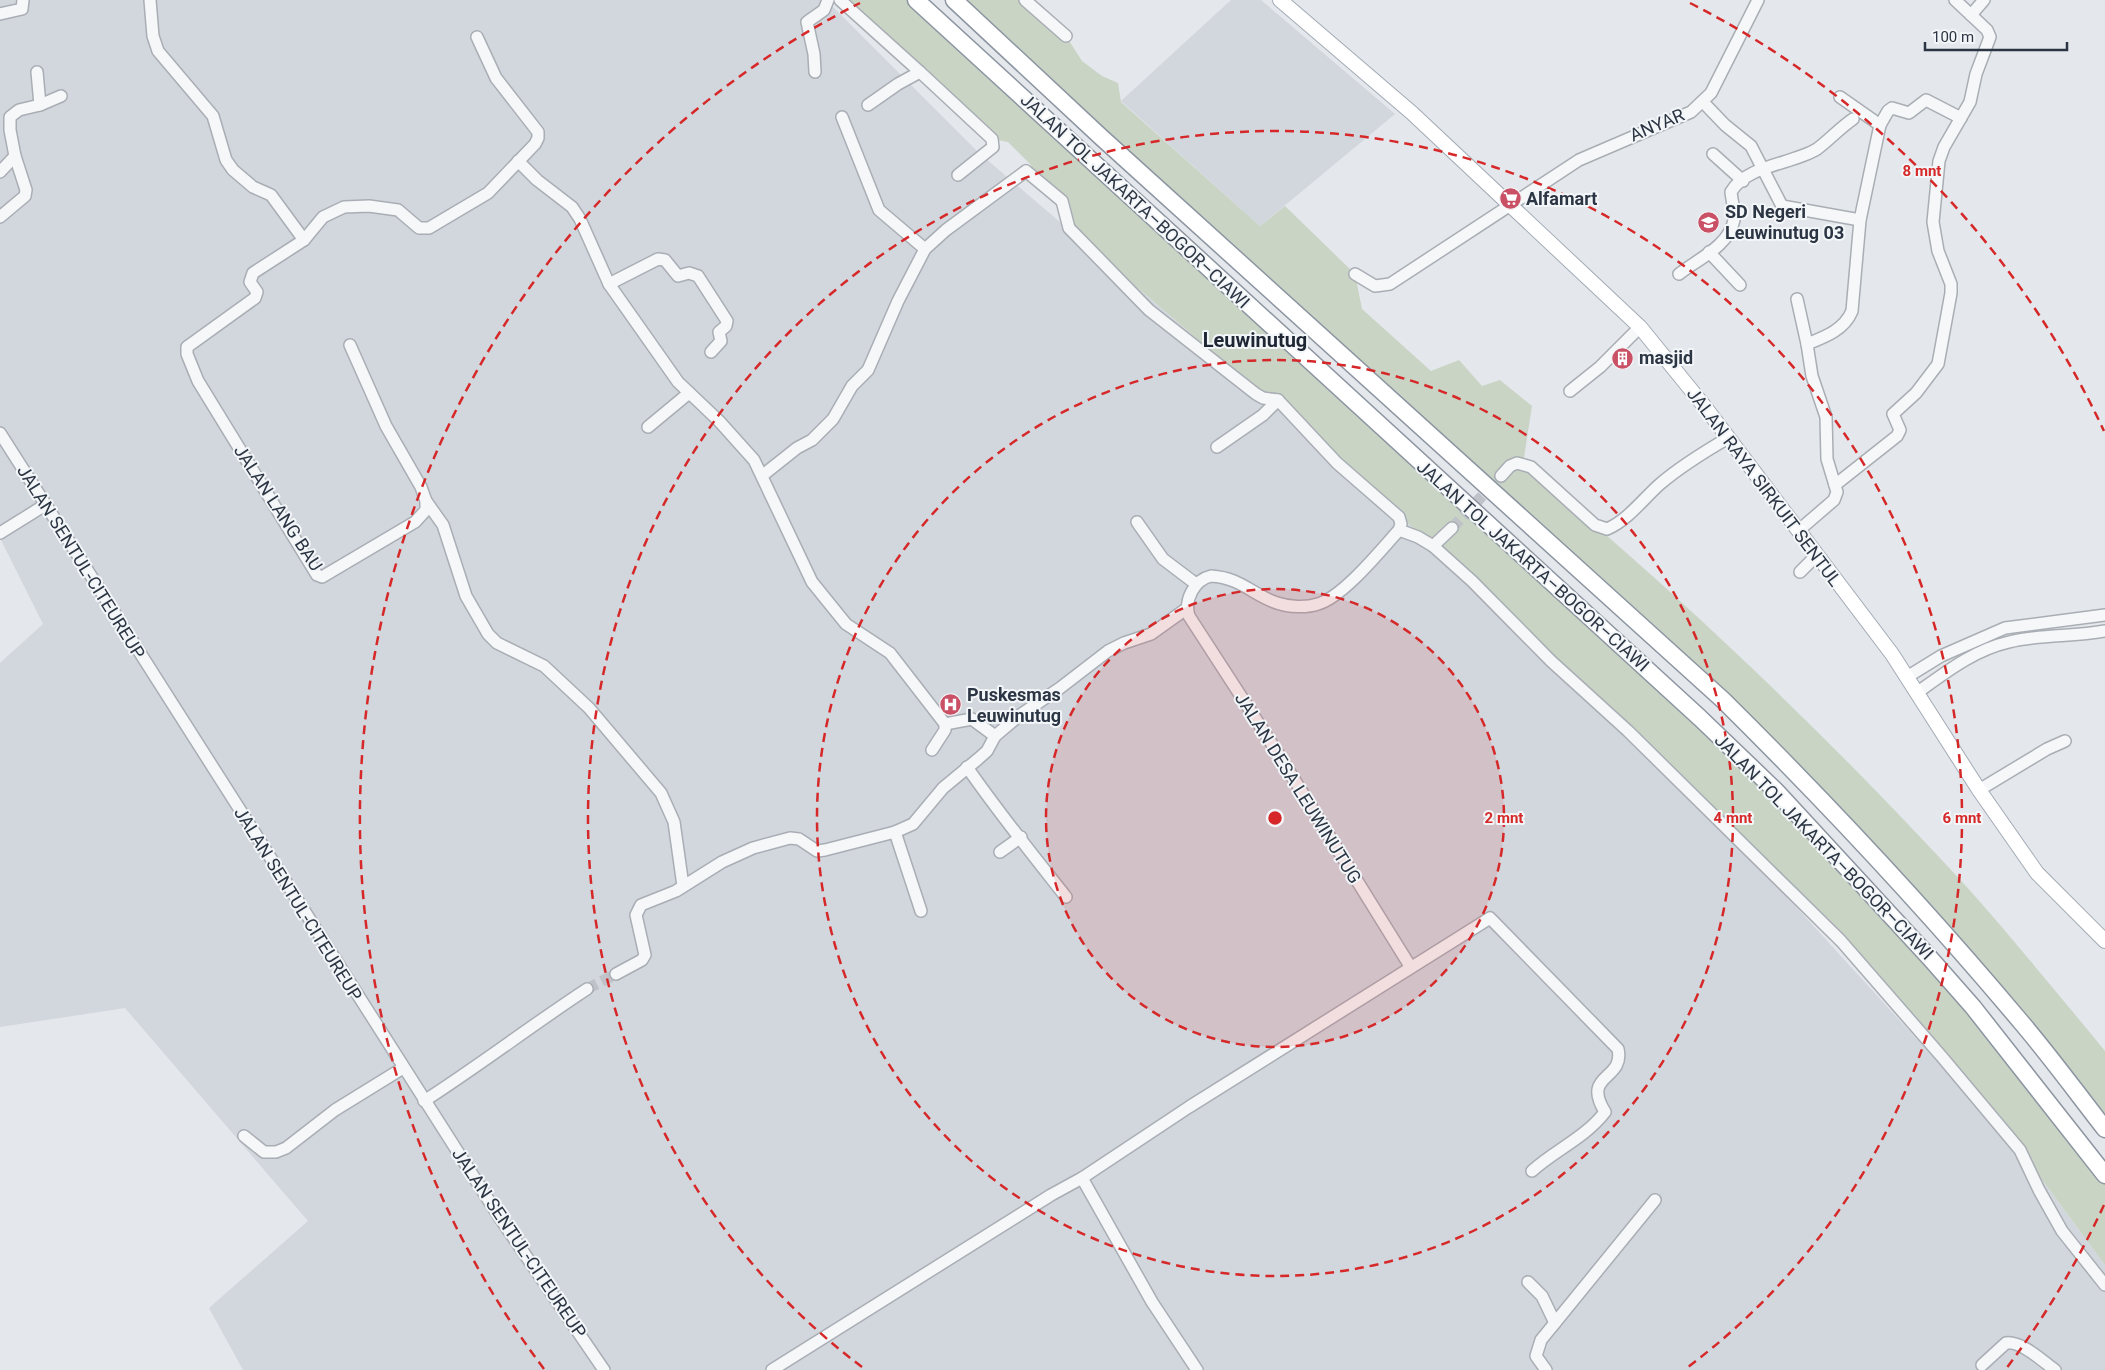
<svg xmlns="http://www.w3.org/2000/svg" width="2105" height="1370" font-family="Roboto,sans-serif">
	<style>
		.built { fill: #d2d6dd }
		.green { fill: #c9d4c5 }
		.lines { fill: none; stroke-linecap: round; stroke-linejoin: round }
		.minor-tunnel { stroke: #bfc3c9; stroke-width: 11; stroke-dasharray: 11 5.5; stroke-linecap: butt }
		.minor-casing { stroke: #a9aeb5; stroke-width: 14 }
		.major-casing { stroke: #a3abb6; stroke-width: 16 }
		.highway-casing { stroke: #8c95a1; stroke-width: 19 }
		.minor { stroke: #f6f7f9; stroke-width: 11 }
		.major { stroke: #fff; stroke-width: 14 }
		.highway { stroke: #fff; stroke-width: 16 }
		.ring { fill: none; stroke: #d62828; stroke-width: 2.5; stroke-dasharray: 9 6 }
		.labels { text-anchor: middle; stroke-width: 4; stroke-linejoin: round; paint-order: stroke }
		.street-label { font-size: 18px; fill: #2c3543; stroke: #f3f6f8 }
		.poi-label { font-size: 18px; font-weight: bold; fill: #2c3543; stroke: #f3f6f8; text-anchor: start }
		.quarter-label { font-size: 20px; font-weight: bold; fill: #1e2634; stroke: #f3f6f8 }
		.centre { fill: #d62828; stroke: #f3f6f8; stroke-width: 2.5 }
		.ring-label { font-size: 15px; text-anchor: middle; font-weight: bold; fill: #d62828; stroke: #f3f6f8; stroke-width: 4; stroke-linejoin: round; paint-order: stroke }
	</style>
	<rect width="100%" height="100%" fill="#e4e7eb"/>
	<g class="built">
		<polygon points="0,0 826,0 979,153 1409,520 1726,830 2027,1160 2105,1265 2105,1370 243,1370 209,1308 308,1221 125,1008 0,1027 0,663 43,624 0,538"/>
		<polygon points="1231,0 1261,0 1395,114 1260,226 1121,101"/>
	</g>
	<g class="green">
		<polygon points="842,0 916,0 1820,839 2105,1175 2105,1265 2020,1150 1834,934 1472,581 1327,450 1278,400 1267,399 1069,229 1065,208 1026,171 1032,166 1008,142 992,139"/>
		<path d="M954,0H1025L1066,36L1082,61L1102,76L1118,83L1121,102L1260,226L1285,206L1355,274L1362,309L1431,371L1459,360L1482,386L1500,380L1532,406L1523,464C1680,595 1827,735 1965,885C2007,932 2047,981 2087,1029L2105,1051V1129L1793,769Z"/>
	</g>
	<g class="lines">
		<g class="minor-tunnel">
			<polyline points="1452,528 1501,476"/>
			<polyline points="587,989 616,974"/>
		</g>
		<defs>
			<g id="minor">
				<polyline points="150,0 153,36 158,51 213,116 226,160 233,170 253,187 271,195 304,240"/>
				<polyline points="840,0 920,72"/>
				<polyline points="1025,0 1066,36"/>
				<polyline points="0,14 22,9 23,0"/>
				<polyline points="1971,15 1984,0"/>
				<polyline points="815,72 814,54 807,22 824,10 828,0"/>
				<polyline points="1703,102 1725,125 1751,146 1782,206 1860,220"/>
				<polyline points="40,105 61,96"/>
				<polyline points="868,105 898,84 920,72 992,139 993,147 958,175"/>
				<polyline points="842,117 879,210 925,249"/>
				<polyline points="1880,125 1888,111 1892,108 1909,113 1926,100 1961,118"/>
				<polyline points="1713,154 1743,181"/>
				<polyline points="518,161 537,180 572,207 580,219 609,284 678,382 719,421 754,460 812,582 846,624 890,653 945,724 945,730 932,750"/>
				<polyline points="0,172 15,156"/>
				<polyline points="0,217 25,196 26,190 15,156 10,130 10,117 19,110 40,105 37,72"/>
				<polyline points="1709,252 1740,285"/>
				<polyline points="1355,274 1375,286 1390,284 1579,160 1691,112 1711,93 1758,0"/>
				<path d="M1679,274C1698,259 1729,246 1734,220C1735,210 1732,202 1731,192C1746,165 1793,164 1817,149C1829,140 1840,128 1853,119"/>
				<polyline points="609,284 658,259 665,260 678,276 689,273 698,276 727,321 726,326 719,332 721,341 711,352"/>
				<polyline points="1797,299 1807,344"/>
				<polyline points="350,345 386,426 421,487 426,501 426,510 415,522 322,577 317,575 198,381 187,354 187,347 255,298 257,292 250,282 253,273 304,240 323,217 344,207 369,206 398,210 419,228 429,228 488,193 535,144 538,138 538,132 496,78 477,37"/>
				<polyline points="1570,391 1600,367 1640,327"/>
				<polyline points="648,427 689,393"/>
				<polyline points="0,433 498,1215 604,1370"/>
				<polyline points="1217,447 1263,415 1278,400"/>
				<path d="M763,475L797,448L812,440L833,419L852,386L868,370L898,301L925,249L946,230L1026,171L1062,201L1069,228L1149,310L1256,394L1263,398L1278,400L1337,463L1399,517L1401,524L1399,530C1381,550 1343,597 1318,604C1306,608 1289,607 1277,603C1252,595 1242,578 1211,576C1194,580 1184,600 1189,616L1279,755L1410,966"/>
				<path d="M1501,476L1510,466L1517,463L1531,467L1595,525L1607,529C1628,520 1643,499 1660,484C1681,466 1704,452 1728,438"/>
				<polyline points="1835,485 1897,436 1900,430 1893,414 1916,393 1938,364 1951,293 1951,284 1938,251 1933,222 1939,161 1944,147 1970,102 1976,74 1990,37 1987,30 1955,0"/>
				<polyline points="426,501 443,525 466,596 488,634 497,643 544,666 589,708 661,793 674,822 683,886"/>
				<polyline points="1137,522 1163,559 1196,584"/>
				<polyline points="1399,530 1418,537 1433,546 1452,528"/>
				<path d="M1798,531L1834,500L1837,492L1827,459L1826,417L1812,376L1807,344C1825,337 1844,330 1852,311L1860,220L1880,125L1840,97"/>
				<polyline points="0,533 45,505"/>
				<polyline points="1433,546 1472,581 1551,661 1628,731 1841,941 1942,1057 2020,1150 2039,1190 2062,1231 2105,1285"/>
				<polyline points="1800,572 1816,556"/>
				<polyline points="1907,677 1941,656 2005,628 2105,615"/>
				<path d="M1918,692C1946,672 1974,650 2009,642C2040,634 2073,637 2105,631"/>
				<polyline points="945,724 972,719 995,736"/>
				<path d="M967,767C998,812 1032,854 1066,897"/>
				<polyline points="1979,790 2047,749 2065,741"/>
				<polyline points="895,832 921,911"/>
				<polyline points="1000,852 1021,837"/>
				<polyline points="616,974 642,960 645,955 636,915 641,905 676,891 722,862 753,848 790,838 799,839 817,851 825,850 895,832 913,824 943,788 978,759 987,751 995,736 1020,715 1060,688 1108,651 1124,643 1151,634 1186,609"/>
				<path d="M424,1101C480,1065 532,1025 587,989"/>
				<polyline points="244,1136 264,1152 276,1152 286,1148 335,1110 403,1068"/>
				<polyline points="1082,1178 1152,1302 1197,1370"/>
				<polyline points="1528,1282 1542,1296 1555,1323"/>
				<path d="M1982,1365L2006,1343C2022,1341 2042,1361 2055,1370"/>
				<path d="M772,1370L1051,1195L1082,1178L1189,1107L1490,918L1618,1049C1625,1081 1581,1073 1605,1112C1585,1138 1555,1150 1532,1171"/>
				<polyline points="1546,1370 1536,1356 1541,1340 1655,1200"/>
			</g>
			<polyline id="major" points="1280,0 1412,113 1640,327 1705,407 1892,654 1979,790 2037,873 2105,941"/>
			<g id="highway">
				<polyline points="916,0 1700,718 1776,791 1929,957 1973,1007 2105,1175"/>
				<path d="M954,0L1101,137L1723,700C1827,803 1927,910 2021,1022C2050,1056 2077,1093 2105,1129"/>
			</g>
		</defs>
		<use href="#minor" class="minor-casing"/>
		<use href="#major" class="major-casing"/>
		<use href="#highway" class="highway-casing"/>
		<use href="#minor" class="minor"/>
		<use href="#major" class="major"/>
		<use href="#highway" class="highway"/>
	</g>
	<circle cx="1275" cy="818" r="229" fill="#d62828" fill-opacity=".12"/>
	<g class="ring">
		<circle cx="1275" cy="818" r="229"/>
		<circle cx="1275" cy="818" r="458"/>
		<path d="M862 1367A687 687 0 1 1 1688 1367"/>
		<path d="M2104 1205A915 915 0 0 1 2006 1369M544 1369A915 915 0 0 1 860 3M1690 3A915 915 0 0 1 2104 431"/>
	</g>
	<defs>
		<symbol id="supermarket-disc" viewBox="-11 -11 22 22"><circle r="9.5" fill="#c95065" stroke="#f3f6f8"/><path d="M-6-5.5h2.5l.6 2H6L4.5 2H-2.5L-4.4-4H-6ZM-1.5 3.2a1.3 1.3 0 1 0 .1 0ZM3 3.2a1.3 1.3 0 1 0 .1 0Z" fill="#fff"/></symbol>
		<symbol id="school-disc" viewBox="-11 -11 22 22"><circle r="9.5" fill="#c95065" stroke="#f3f6f8"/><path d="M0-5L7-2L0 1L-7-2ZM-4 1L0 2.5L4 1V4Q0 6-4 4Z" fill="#fff"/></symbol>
		<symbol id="building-disc" viewBox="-11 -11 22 22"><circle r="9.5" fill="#c95065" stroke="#f3f6f8"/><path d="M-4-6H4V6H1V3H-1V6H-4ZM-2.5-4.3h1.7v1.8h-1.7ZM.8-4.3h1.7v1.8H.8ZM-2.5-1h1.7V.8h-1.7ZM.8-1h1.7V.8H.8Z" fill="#fff"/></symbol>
		<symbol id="hospital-disc" viewBox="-11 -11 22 22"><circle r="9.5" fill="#c95065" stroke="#f3f6f8"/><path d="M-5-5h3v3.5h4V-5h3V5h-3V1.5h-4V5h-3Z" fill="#fff"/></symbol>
	</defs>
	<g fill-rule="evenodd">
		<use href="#supermarket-disc" x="1498" y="186" width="25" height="25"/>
		<use href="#school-disc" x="1696" y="210" width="25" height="25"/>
		<use href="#building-disc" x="1610" y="346" width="25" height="25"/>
		<use href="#hospital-disc" x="938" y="692" width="25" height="25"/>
	</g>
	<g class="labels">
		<g class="street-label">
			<text transform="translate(1657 125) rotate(-23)" y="6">ANYAR</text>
			<text transform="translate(1135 201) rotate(43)" y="6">JALAN TOL JAKARTA–BOGOR–CIAWI</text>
			<text transform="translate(1764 487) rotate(53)" y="6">JALAN RAYA SIRKUIT SENTUL</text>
			<text transform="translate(278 508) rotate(57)" y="6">JALAN LANG BAU</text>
			<text transform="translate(81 562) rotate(58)" y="6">JALAN SENTUL-CITEUREUP</text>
			<text transform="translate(1533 566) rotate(42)" y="6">JALAN TOL JAKARTA–BOGOR–CIAWI</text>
			<text transform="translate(1298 788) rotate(58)" y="6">JALAN DESA LEUWINUTUG</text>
			<text transform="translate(1824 847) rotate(46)" y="6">JALAN TOL JAKARTA–BOGOR–CIAWI</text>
			<text transform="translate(298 904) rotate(58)" y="6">JALAN SENTUL-CITEUREUP</text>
			<text transform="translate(519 1243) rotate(56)" y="6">JALAN SENTUL-CITEUREUP</text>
		</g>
		<g class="poi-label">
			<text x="1526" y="205">Alfamart</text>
			<text x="1725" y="218">SD Negeri<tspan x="1725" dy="21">Leuwinutug 03</tspan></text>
			<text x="1639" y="364">masjid</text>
			<text x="967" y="701">Puskesmas<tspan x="967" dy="21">Leuwinutug</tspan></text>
		</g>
		<g class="quarter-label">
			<text x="1255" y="347">Leuwinutug</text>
		</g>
	</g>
	<circle cx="1275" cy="818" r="8" class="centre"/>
	<g class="ring-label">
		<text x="1922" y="176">8 mnt</text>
		<text x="1504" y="823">2 mnt</text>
		<text x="1733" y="823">4 mnt</text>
		<text x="1962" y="823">6 mnt</text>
	</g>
	<path d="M1925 42v8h142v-8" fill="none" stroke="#2c3543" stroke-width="2.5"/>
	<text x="1932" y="42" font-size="15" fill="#2c3543" stroke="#f3f6f8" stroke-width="4" paint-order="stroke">100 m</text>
</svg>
